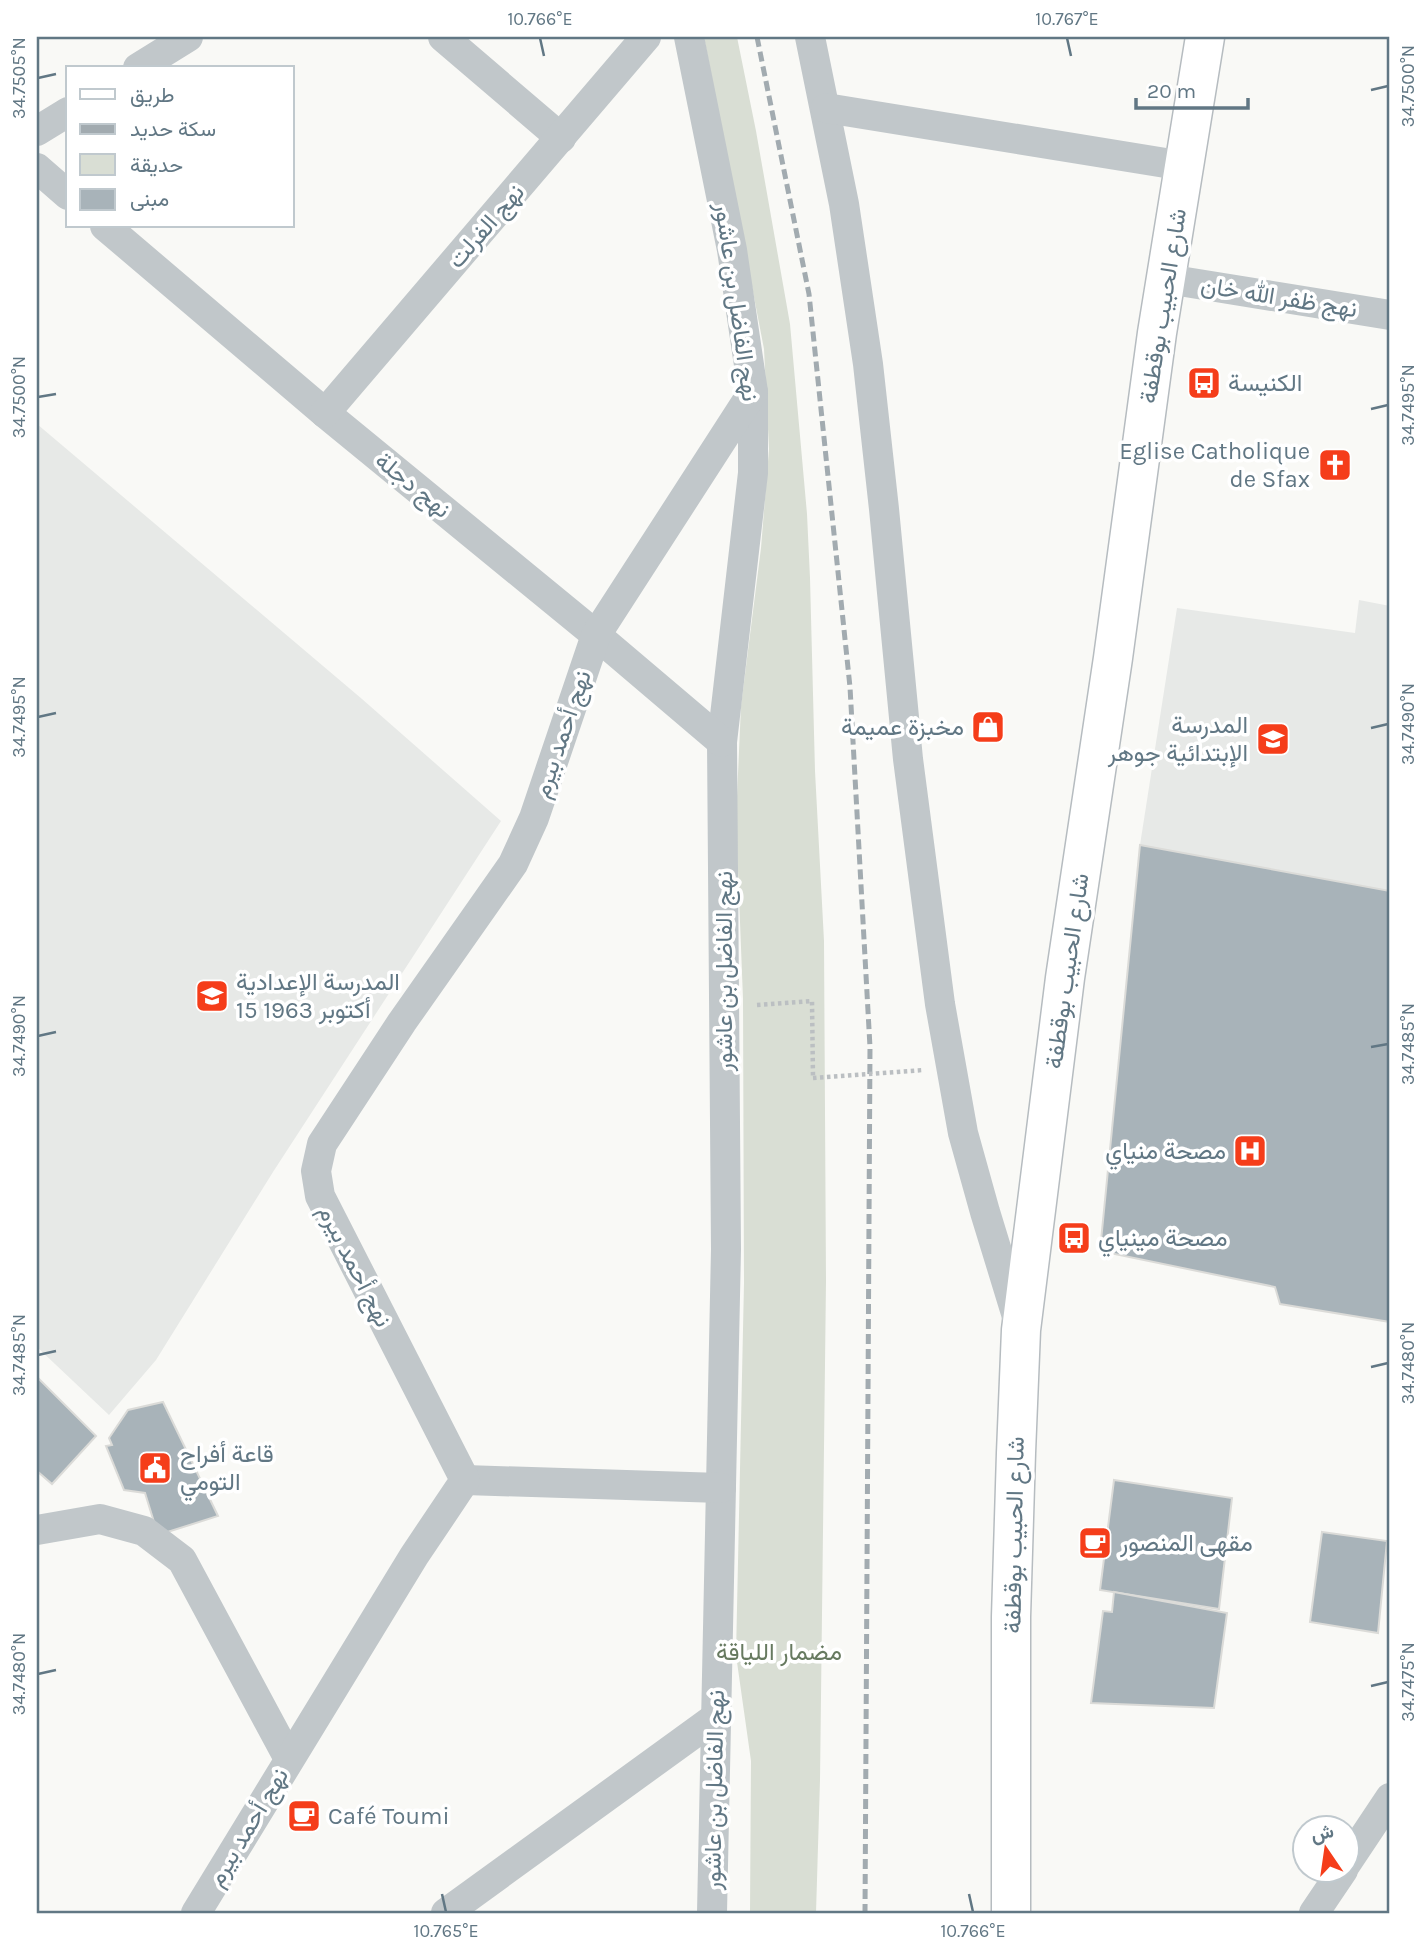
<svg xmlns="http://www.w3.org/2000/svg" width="1427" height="1950" font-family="Karla,Vazirmatn,sans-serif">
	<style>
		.built { fill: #e7e9e7 }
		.green { fill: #d9ded4 }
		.building { fill: #a8b3b9; stroke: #dbdbd8; stroke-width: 2 }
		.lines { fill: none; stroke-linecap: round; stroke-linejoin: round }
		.primary-casing { stroke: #b6bcc0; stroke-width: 41 }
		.path { stroke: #bbbfc2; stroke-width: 4.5; stroke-dasharray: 3.5 3.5; stroke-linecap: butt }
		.street { stroke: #c1c7ca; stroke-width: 30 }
		.primary { stroke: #fff; stroke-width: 38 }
		.rail { stroke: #a2abb0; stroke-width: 5; stroke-dasharray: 10 5; stroke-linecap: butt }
		.path-bridge { stroke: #bbbfc2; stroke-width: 4.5; stroke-dasharray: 3.5 3.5; stroke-linecap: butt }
		.ticks { fill: none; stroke: #617784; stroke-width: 2.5 }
		.labels { text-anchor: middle; stroke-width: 7; stroke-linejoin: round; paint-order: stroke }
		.street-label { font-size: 24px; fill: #617784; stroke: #fff }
		.poi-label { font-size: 24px; fill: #617784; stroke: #fff; text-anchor: start }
		.park-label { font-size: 24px; fill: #677a60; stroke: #fff }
		.neatline { fill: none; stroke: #617784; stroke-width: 2.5 }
		.ticks-label { font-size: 18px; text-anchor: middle; fill: #617784 }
	</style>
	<rect width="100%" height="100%" fill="#f9f9f6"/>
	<g class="built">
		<polygon points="37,424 362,699 501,821 273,1172 156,1360 109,1415 37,1347"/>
		<polygon points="1359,600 1390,606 1390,891 1140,845 1177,608 1355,633"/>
	</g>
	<polygon class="green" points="704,37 737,37 756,131 790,324 807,514 810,578 815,771 824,941 826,1281 820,1780 816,1913 750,1913 751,1761 736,1655 744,1283 743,999 736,819 741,706 761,548 769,449 764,349"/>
	<g class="building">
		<polygon points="1140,845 1390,891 1390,1322 1280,1304 1275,1287 1100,1251"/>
		<polygon points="37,1377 96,1436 52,1484 37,1471"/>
		<polygon points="163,1402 218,1516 158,1535 145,1493 124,1490 106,1446 112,1445 109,1438 128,1410"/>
		<polygon points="1114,1480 1232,1498 1219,1609 1100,1590"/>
		<polygon points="1322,1532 1387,1541 1378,1633 1310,1622"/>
		<polygon points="1114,1592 1227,1613 1214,1708 1091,1703 1103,1611 1112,1612"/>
	</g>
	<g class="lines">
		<defs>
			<polyline id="primary" points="1011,1913 1011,1617 1016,1453 1021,1330 1065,978 1113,658 1157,333 1205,37"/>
		</defs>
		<use href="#primary" class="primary-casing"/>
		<polyline class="path" points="757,1005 812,1001 813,1078"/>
		<g class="street">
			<polyline points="443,37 561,138"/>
			<polyline points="689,37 732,250 753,392 753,473 722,742 726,1249 712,1913"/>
			<polyline points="810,37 844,204 868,364 884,509 908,759 940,1004 963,1133 985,1212 1019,1323"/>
			<polyline points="138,68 188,37"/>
			<polyline points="826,108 1184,166"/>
			<polyline points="37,131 68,112"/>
			<polyline points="37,168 68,195"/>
			<polyline points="105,226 325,413 596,635 722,742"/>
			<polyline points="1167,279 1390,315"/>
			<polyline points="325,413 646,37"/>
			<polyline points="465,1480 721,1488"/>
			<polyline points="37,1530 100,1519 144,1531 182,1560 289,1759"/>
			<polyline points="1346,1864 1390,1798"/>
			<polyline points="196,1913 414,1556 465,1480 320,1196 316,1171 322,1144 402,1022 513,864 534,818 596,635 753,392"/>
			<polyline points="446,1913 715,1718"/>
			<polyline points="1314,1913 1343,1870"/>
		</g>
		<use href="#primary" class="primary"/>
		<polyline class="rail" points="757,37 809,294 850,687 870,1047 865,1913"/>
		<polyline class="path-bridge" points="813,1078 923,1070"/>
	</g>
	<path class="ticks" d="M540,38L544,56M1067,38L1071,56M38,78L56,74M1371,90L1388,86M38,397L56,394M1371,409L1388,405M38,717L56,713M1371,728L1388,724M38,1036L56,1032M1371,1047L1388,1044M38,1355L56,1351M1371,1367L1388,1363M38,1674L56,1670M1371,1686L1388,1682M442,1894L446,1912M969,1894L973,1912"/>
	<defs>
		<symbol id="bus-square" viewBox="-11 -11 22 22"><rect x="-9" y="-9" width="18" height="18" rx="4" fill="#f53d1a" stroke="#fff"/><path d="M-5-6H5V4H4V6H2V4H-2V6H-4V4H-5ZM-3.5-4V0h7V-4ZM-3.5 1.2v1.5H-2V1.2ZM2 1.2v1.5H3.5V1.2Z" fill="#fff"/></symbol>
		<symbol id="church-square" viewBox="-11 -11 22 22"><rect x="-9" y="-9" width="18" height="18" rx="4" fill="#f53d1a" stroke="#fff"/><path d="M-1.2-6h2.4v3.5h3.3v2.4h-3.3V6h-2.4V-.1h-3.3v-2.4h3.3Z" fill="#fff"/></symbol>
		<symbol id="shop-square" viewBox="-11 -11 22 22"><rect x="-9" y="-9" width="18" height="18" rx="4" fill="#f53d1a" stroke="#fff"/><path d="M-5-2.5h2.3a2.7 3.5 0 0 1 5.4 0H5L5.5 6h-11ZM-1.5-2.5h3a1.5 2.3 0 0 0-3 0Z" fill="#fff"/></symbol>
		<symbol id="school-square" viewBox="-11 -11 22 22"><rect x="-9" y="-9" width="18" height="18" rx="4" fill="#f53d1a" stroke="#fff"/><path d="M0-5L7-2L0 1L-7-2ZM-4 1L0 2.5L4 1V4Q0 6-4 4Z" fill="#fff"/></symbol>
		<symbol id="hospital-square" viewBox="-11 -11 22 22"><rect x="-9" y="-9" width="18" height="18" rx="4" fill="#f53d1a" stroke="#fff"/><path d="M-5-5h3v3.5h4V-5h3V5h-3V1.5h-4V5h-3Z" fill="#fff"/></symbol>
		<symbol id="civic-square" viewBox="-11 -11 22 22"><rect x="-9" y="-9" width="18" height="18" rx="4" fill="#f53d1a" stroke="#fff"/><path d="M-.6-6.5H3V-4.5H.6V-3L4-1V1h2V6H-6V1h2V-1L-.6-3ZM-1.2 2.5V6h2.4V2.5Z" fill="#fff"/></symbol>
		<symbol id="cafe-square" viewBox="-11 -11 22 22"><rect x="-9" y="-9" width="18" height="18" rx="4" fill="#f53d1a" stroke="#fff"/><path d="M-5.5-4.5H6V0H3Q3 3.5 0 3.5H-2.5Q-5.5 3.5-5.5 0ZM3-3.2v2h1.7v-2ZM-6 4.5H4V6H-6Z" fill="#fff"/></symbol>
	</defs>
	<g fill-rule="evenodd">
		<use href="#bus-square" x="1185" y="364" width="38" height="38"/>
		<use href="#church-square" x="1316" y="446" width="38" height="38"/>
		<use href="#shop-square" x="969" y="708" width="38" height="38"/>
		<use href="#school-square" x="1254" y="720" width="38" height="38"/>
		<use href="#school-square" x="193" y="977" width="38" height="38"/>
		<use href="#hospital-square" x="1231" y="1132" width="38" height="38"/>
		<use href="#bus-square" x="1055" y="1219" width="38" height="38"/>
		<use href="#civic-square" x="136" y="1449" width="38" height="38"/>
		<use href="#cafe-square" x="1076" y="1524" width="38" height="38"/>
		<use href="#cafe-square" x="285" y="1797" width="38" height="38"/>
	</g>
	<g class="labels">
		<g class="street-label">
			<text transform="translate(486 226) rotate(-49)" y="8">نهج الفرلت</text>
			<text transform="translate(1279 297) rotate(9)" y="8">نهج ظفر الله خان</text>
			<text transform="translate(737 302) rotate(82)" y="8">نهج الفاضل بن عاشور</text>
			<text transform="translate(1163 306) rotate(-81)" y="8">شارع الحبيب بوقطفة</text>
			<text transform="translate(413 485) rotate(39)" y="8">نهج دجلة</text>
			<text transform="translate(562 734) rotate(-71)" y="8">نهج أحمد بيرم</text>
			<text transform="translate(724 971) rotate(-90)" y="8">نهج الفاضل بن عاشور</text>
			<text transform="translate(1067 971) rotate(-82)" y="8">شارع الحبيب بوقطفة</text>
			<text transform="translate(355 1266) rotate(63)" y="8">نهج أحمد بيرم</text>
			<text transform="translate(1014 1535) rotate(-89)" y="8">شارع الحبيب بوقطفة</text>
			<text transform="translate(714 1790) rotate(-89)" y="8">نهج الفاضل بن عاشور</text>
			<text transform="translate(248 1827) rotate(-59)" y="8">نهج أحمد بيرم</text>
		</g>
		<g class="poi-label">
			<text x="1228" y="391">الكنيسة</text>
			<text x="1310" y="459" text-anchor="end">Eglise Catholique<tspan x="1310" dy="28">de Sfax</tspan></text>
			<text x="1248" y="733" text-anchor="end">المدرسة<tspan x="1248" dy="28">الإبتدائية جوهر</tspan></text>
			<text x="964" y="735" text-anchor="end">مخبزة عميمة</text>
			<text x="236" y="990">المدرسة الإعدادية<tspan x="236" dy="28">15 أكتوبر 1963</tspan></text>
			<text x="1226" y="1159" text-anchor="end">مصحة منياي</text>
			<text x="1098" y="1246">مصحة مينياي</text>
			<text x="180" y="1462">قاعة أفراح<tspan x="180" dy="28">التومي</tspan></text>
			<text x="1120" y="1551">مقهى المنصور</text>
			<text x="328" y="1824">Café Toumi</text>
		</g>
		<g class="park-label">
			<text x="779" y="1660">مضمار اللياقة</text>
		</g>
	</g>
	<rect width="1427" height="1950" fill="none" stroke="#ffffff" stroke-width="77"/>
	<rect x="66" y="66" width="228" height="161" fill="#ffffff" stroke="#c0c9ce" stroke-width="2"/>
	<rect x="80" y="89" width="35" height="10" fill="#ffffff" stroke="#c0c9ce" stroke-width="2"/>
	<text x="130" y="102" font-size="21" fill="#617784">طريق</text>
	<rect x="80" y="124" width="35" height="10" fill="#a2abb0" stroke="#c0c9ce" stroke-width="2"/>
	<text x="130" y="136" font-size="21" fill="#617784">سكة حديد</text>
	<rect x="80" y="154" width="35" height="21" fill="#d9ded4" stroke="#c0c9ce" stroke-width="2"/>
	<text x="130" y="172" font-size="21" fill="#617784">حديقة</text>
	<rect x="80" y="189" width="35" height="21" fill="#a8b3b9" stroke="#c0c9ce" stroke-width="2"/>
	<text x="130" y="206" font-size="21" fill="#617784">مبنى</text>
	<g transform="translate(1326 1849) rotate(347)"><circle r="33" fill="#ffffff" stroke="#c0c9ce" stroke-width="2"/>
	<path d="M0-5L12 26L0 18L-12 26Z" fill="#f53d1a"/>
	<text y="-10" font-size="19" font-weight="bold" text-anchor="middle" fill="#617784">ش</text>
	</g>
	<path d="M1136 98v10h112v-10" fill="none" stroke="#617784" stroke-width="3.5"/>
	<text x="1147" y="98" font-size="21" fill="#617784" stroke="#ffffff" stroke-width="5" paint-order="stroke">20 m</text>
	<rect x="38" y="38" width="1350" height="1874" class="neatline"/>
	<g class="ticks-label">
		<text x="540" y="25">10.766°E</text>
		<text x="1067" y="25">10.767°E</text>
		<text transform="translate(19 78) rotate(-90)" y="6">34.7505°N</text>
		<text transform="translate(1408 86) rotate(-90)" y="6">34.7500°N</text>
		<text transform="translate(19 397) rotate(-90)" y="6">34.7500°N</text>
		<text transform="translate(1408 405) rotate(-90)" y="6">34.7495°N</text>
		<text transform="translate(19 717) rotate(-90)" y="6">34.7495°N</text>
		<text transform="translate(1408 724) rotate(-90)" y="6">34.7490°N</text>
		<text transform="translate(19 1036) rotate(-90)" y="6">34.7490°N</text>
		<text transform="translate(1408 1044) rotate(-90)" y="6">34.7485°N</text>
		<text transform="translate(19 1355) rotate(-90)" y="6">34.7485°N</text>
		<text transform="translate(1408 1363) rotate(-90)" y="6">34.7480°N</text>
		<text transform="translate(19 1674) rotate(-90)" y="6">34.7480°N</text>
		<text transform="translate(1408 1682) rotate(-90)" y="6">34.7475°N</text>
		<text x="446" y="1937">10.765°E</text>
		<text x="973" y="1937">10.766°E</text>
	</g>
</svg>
